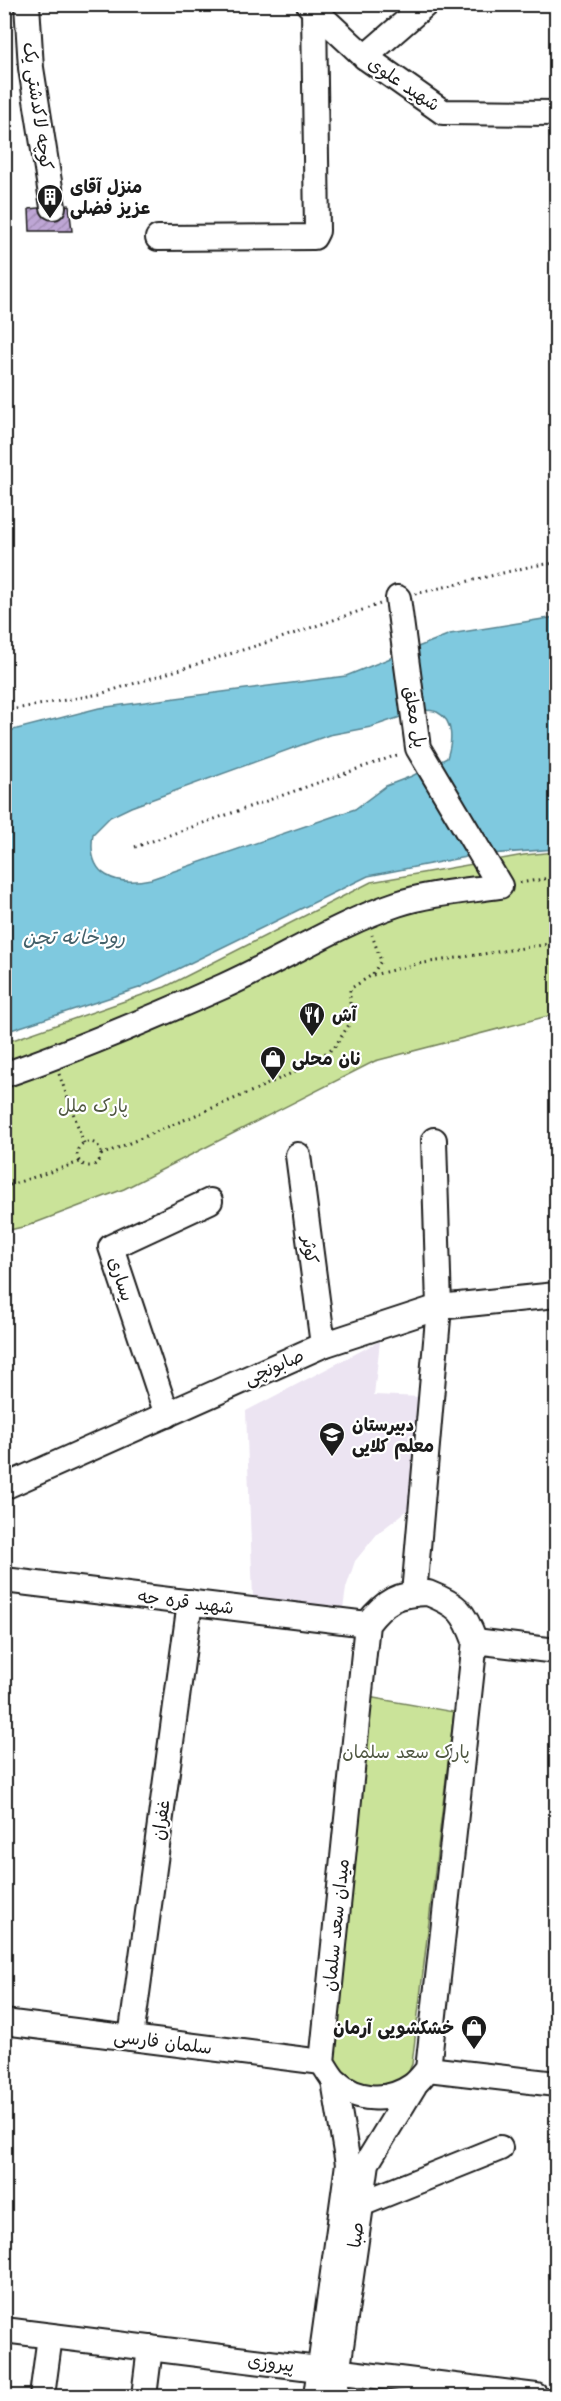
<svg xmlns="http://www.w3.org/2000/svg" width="561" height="2401" font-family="'Playpen Sans','Playpen Sans Arabic',sans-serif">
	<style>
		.built { fill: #ece4f2 }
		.green { fill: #cae399; stroke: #73805a; stroke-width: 1.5 }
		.water { fill: #7fc9df; stroke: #578491; stroke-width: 1.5; fill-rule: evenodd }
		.building { fill: url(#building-hatch); stroke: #1c1c1c; stroke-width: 1.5 }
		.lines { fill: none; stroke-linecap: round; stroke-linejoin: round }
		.minor-casing { stroke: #1c1c1c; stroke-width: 28 }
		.path { stroke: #1c1c1c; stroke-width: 3; stroke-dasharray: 1.5 4.5; stroke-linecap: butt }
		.minor { stroke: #fff; stroke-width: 24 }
		.labels { text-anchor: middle; stroke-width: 4.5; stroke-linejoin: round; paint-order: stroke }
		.street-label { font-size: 18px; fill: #1c1c1c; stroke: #fff }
		.poi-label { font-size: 18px; font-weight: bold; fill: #1c1c1c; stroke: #fff; text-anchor: start }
		.park-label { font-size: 18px; fill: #505842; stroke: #fff }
		.water-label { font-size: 20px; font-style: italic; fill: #44616a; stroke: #fff }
	</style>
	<defs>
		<pattern id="building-hatch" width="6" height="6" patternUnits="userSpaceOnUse" patternTransform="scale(1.5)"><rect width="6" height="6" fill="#bea6d5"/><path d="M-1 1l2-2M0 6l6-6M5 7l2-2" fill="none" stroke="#a38eb6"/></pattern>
	</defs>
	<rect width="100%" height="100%" fill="#fff"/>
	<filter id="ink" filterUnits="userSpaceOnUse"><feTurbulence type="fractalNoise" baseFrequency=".0167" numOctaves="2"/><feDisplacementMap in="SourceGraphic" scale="12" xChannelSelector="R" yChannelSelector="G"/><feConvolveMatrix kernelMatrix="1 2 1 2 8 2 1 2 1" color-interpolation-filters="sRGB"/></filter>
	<g filter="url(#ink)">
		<polygon class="built" points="380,1341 374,1395 422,1397 413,1506 378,1533 355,1561 346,1588 343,1609 253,1598 246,1411"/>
		<g class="green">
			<polygon points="556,852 556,1014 375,1061 124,1189 27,1226 5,1231 4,1043 165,987 371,882 524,855"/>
			<polygon points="368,1697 454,1712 412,2064 406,2078 375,2090 345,2080 331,2060"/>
		</g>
		<path class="water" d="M556,617V849L476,855L368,876L139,988L5,1032V732L99,708L346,676L450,634ZM421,710C426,710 433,710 437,712C455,721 452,743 447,758L412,776L386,786L355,809L151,879C116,886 86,877 93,834L110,817L131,807L329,735L371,727Z"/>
		<polygon class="building" points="69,205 72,231 30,231 29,209"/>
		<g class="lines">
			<defs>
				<g id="minor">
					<polyline points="27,4 31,68 53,207"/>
					<polyline points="309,5 365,57 443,112 556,113"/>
					<polyline points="365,57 426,4"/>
					<polyline points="158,238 314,237 317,231 314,10"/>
					<path d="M4,1075C79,1049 152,1018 224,986C282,960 337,924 397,904C430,893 466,891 500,886L418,748L398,598"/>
					<polyline points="298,1155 323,1345"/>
					<polyline points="167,1415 111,1247 210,1201"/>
					<polyline points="4,1487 323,1345 439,1307 556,1295"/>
					<polyline points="4,1580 367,1624"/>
					<path d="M428,1593C458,1605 464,1611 475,1641L428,2069C423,2075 418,2082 412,2086C388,2103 356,2101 335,2081C330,2076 326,2068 322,2062L367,1624C386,1600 397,1594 428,1593Z"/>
					<polyline points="414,1594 439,1307 434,1140"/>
					<polyline points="475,1641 556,1651"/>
					<polyline points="4,2022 322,2062"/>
					<polyline points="131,2038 190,1602"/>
					<polyline points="428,2069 556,2084"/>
					<polyline points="361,2204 500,2148"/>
					<polyline points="4,2330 536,2396"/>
					<polyline points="42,2396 50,2336"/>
					<polyline points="144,2396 150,2348"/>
					<polyline points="316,2396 348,2164 334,2081"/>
					<polyline points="334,2396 367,2163 414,2086"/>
				</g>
			</defs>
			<use href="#minor" class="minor-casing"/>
			<g class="path">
				<polyline points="415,594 532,566 556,563"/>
				<polyline points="4,711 100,694 278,639 380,604"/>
				<polyline points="135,847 400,754"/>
				<polyline points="520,883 556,877"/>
				<polyline points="373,975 417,964 556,943"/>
				<polyline points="59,1074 84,1143"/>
				<circle cx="89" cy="1154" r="12"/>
				<polyline points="101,1155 255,1090 294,1072 334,1048 350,1023 350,989 372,975 381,961 372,935"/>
				<polyline points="4,1187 80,1162"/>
			</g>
			<use href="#minor" class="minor"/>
		</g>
	</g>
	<defs>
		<symbol id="building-pin" viewBox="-11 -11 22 30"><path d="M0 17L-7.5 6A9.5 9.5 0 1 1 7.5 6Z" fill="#1c1c1c" stroke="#fff"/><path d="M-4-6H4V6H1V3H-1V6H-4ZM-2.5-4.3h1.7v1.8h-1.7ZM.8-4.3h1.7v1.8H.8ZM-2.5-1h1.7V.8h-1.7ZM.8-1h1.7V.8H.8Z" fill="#fff"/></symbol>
		<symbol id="restaurant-pin" viewBox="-11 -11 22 30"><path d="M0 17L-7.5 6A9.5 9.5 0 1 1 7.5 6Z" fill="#1c1c1c" stroke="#fff"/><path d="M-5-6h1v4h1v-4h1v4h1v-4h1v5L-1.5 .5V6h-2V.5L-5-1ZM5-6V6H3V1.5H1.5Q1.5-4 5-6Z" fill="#fff"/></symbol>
		<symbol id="shop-pin" viewBox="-11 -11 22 30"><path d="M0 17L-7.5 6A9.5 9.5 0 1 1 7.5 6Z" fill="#1c1c1c" stroke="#fff"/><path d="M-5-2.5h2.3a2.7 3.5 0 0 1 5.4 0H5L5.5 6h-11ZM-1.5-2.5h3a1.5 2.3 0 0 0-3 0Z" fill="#fff"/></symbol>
		<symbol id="school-pin" viewBox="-11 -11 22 30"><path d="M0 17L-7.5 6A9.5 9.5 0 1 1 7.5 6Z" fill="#1c1c1c" stroke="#fff"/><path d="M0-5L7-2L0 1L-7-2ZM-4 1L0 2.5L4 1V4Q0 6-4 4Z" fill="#fff"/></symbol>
	</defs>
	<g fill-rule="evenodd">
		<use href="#building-pin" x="35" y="182" width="30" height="40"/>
		<use href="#restaurant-pin" x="297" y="1000" width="30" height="40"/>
		<use href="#shop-pin" x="258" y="1044" width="30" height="40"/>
		<use href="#school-pin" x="317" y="1420" width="30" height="40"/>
		<use href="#shop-pin" x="459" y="2013" width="30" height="40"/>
	</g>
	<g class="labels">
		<g class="street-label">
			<text transform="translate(404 84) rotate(34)" y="6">شهید علوی</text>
			<text transform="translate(38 106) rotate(82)" y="6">کوچه لاکدشتی یک</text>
			<text transform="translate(415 717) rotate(80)" y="6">پل معلق</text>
			<text transform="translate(310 1250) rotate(82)" y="6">کوثر</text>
			<text transform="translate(121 1279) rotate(72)" y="6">یساری</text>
			<text transform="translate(274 1367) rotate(-24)" y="6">صابونچی</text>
			<text transform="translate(186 1602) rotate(7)" y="6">شهید قره جه</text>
			<text transform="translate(161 1820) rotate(-82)" y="6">غفران</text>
			<text transform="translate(336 1925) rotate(-84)" y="6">میدان سعد سلمان</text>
			<text transform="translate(163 2042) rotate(7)" y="6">سلمان فارسی</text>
			<text transform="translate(356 2235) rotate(-82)" y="6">صبا</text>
			<text transform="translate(271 2363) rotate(7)" y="6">پیروزی</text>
		</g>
		<g class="poi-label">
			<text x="70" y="193">منزل آقای<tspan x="70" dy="21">عزیز فضلی</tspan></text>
			<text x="332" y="1021">آش</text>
			<text x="292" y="1065">نان محلی</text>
			<text x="352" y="1431">دبیرستان<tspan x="352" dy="21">معلم کلایی</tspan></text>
			<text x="454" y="2034" text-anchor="end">خشکشویی آرمان</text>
		</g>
		<g class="park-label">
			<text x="93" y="1112">پارک ملل</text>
			<text x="406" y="1758">پارک سعد سلمان</text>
		</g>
		<g class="water-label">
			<text x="74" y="944">رودخانه تجن</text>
		</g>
	</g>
	<rect width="561" height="2401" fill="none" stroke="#fff" stroke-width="24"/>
	<rect x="12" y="12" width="537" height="2377" fill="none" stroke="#1c1c1c" stroke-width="2" filter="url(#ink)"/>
</svg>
